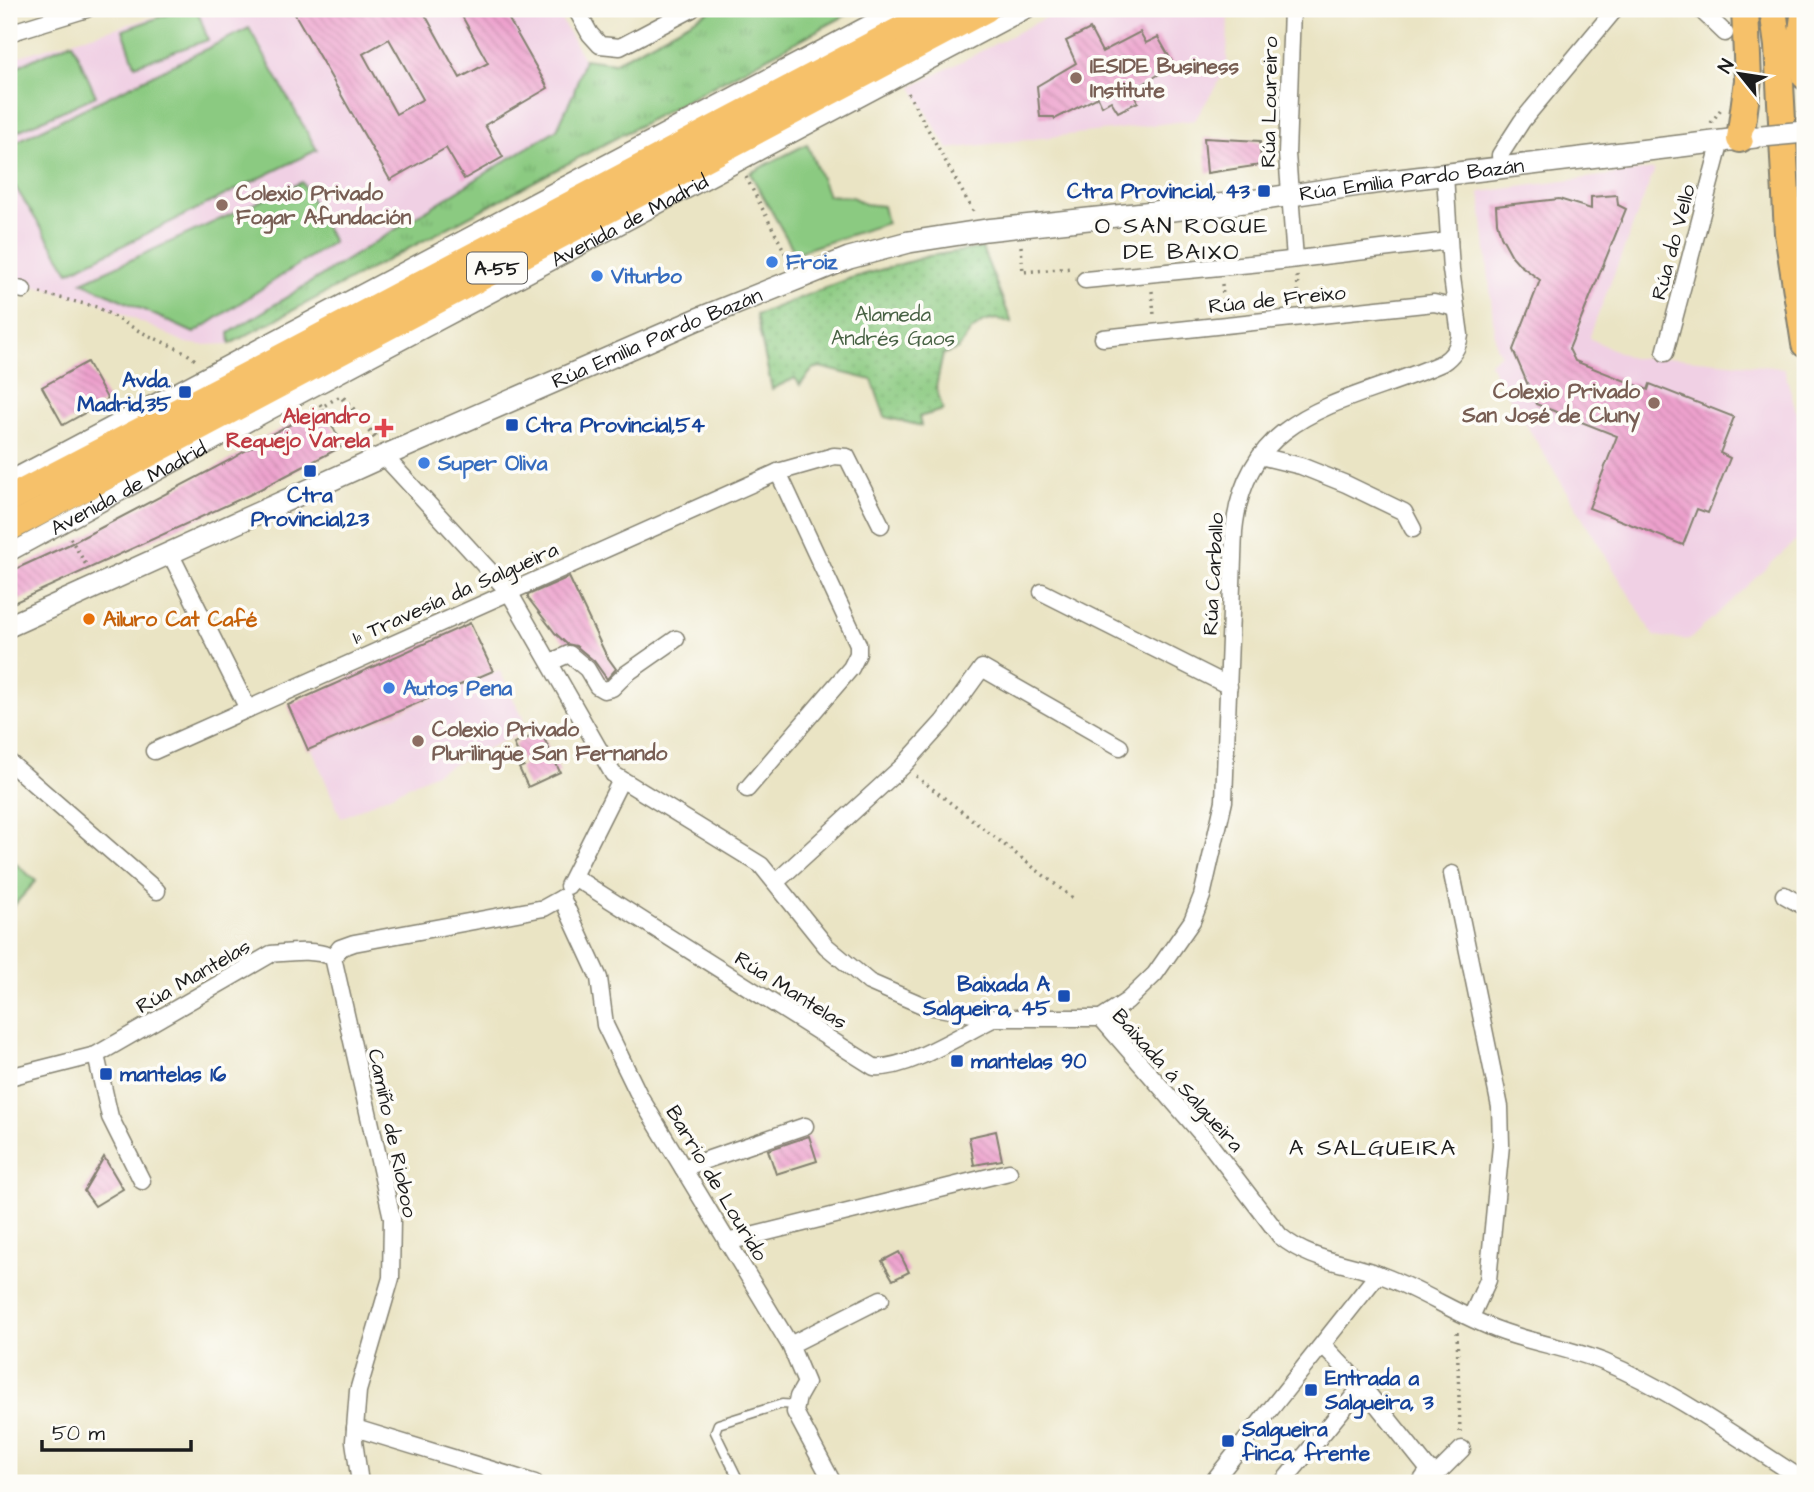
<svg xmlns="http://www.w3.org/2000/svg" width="1814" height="1492" font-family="'Architects Daughter',sans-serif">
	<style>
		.built { fill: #f0d0e4 }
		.grass { fill: url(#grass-tufts); stroke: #54734e; stroke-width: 2 }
		.park { fill: #8bca81; stroke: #54734e; stroke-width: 2 }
		.garden { fill: url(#garden-dots); stroke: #54734e; stroke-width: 2 }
		.building { fill: url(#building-back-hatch); fill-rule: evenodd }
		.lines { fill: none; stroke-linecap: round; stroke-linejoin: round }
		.service-casing { stroke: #838070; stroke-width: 11 }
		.minor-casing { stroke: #838070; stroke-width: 19 }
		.tertiary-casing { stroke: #838070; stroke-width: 24 }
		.primary-casing { stroke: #838070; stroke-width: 30 }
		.trunk-casing { stroke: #838070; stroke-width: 30 }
		.path { stroke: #838070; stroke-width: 3.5; stroke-dasharray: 2 5; stroke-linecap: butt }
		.service { stroke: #fff; stroke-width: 8 }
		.minor { stroke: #fff; stroke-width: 16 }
		.tertiary { stroke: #fff; stroke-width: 21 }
		.primary { stroke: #f6c16b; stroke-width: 26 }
		.trunk { stroke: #f6c16b; stroke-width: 26 }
		.tertiary-bridge-casing { stroke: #838070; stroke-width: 24; stroke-linecap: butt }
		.tertiary-bridge { stroke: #fff; stroke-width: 21 }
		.education-dot { fill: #8d6e63; stroke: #fdfcf7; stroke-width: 2.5 }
		.transit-dot { fill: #1a4fb4; stroke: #fdfcf7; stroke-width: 2.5 }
		.shop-dot { fill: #3f7fe0; stroke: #fdfcf7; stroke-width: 2.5 }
		.health-dot { fill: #e0444e; stroke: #fdfcf7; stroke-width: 2.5 }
		.food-dot { fill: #e8710a; stroke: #fdfcf7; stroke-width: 2.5 }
		.labels { text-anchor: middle; stroke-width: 7; stroke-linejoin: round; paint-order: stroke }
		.shield { fill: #fdfcf7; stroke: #605f5e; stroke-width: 2 }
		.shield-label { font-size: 19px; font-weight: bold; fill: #1c1c1c }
		.education-label { font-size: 21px; font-weight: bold; fill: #785e54; stroke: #fdfcf7; text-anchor: start }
		.street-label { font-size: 21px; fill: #1c1c1c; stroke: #fdfcf7 }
		.transit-label { font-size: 21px; font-weight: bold; fill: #164399; stroke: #fdfcf7; text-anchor: start }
		.shop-label { font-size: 21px; font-weight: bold; fill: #366cbe; stroke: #fdfcf7; text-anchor: start }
		.park-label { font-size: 21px; fill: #486244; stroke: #fdfcf7 }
		.health-label { font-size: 21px; font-weight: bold; fill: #be3a42; stroke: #fdfcf7; text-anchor: end }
		.food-label { font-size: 21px; font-weight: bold; fill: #c56008; stroke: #fdfcf7; text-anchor: start }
		.neighbourhood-label { font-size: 23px; letter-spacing: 2px; fill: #1c1c1c; stroke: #fdfcf7 }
	</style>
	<defs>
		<pattern id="grass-tufts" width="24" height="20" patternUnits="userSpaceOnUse" patternTransform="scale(1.75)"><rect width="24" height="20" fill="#8bca81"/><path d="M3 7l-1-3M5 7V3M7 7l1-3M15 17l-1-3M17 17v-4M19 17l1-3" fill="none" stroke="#77ad6f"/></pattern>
		<pattern id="garden-dots" width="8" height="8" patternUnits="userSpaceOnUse" patternTransform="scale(1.75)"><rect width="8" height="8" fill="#8bca81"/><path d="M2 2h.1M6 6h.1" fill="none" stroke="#77ad6f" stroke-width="1.8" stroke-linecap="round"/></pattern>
		<pattern id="building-back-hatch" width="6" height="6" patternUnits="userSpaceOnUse" patternTransform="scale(1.75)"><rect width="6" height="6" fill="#eda1cd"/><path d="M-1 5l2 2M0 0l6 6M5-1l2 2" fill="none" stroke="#cb8aaf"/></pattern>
	</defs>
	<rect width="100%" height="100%" fill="#fdfcf7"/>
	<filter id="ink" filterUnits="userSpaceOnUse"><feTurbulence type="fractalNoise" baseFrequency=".0143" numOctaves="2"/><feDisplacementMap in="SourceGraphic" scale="14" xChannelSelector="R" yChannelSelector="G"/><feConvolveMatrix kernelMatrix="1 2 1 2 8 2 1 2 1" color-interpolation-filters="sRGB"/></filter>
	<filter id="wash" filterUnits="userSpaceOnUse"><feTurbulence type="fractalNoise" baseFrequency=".00686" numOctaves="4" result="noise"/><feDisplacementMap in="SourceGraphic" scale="28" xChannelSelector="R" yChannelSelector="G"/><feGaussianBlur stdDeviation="1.57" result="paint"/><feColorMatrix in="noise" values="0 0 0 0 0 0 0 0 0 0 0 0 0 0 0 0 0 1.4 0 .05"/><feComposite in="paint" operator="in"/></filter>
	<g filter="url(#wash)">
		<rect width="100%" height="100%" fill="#eae4c4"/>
		<g class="built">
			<polygon points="181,9 555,9 584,59 574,92 557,129 229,333 230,344 201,345 186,343 98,302 9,280 9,59"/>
			<polygon points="1062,9 1228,9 1227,68 1195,120 948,149 912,87"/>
			<polygon points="1655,169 1589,338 1631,358 1676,358 1784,368 1805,444 1805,532 1689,640 1654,636 1489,363 1501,354 1496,347 1480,192"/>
			<polygon points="499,670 523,718 522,732 341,818 312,749"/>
		</g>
		<g class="grass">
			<polygon points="713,9 848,9 850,13 230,344 229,333 557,129 574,92 584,59 614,63"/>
			<polygon points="9,858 36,881 9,911"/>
		</g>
		<g class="park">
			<polygon points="183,9 197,9 208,40 135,65 123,30"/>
			<polygon points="249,28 317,150 69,272 9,177 9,145"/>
			<polygon points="72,42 96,96 9,135 9,70"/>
			<polygon points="807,144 828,195 852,197 865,204 883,206 887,223 795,253 750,173"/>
			<polygon points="302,182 333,242 194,333 82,282"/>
		</g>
		<polygon class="garden" points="982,248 1012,323 996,319 983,322 971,331 958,349 943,354 936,387 943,410 919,417 921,426 885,417 872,380 820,367 813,369 800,385 795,378 772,389 756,315 848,279 929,256"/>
		<g id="blocks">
			<g class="building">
				<path d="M292,9H422L460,78L488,63L458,9H503L548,88L485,125L503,157L464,179L446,148L390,180ZM389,39L423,99L396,114L363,54Z"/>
				<polygon points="1090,29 1102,52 1140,32 1146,43 1158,37 1174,65 1132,91 1138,102 1118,112 1111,101 1102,106 1098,97 1055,119 1054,117 1040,117 1037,86 1076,63 1066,41"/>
				<polygon points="1204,138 1260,141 1261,165 1207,173"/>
				<polygon points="1617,195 1618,205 1626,209 1569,349 1575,361 1648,390 1650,384 1734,417 1720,453 1730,458 1708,513 1697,509 1683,545 1589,508 1617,436 1536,404 1513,350 1540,280 1520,265 1512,256 1501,236 1497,222 1496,206 1559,199 1591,209 1591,197"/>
				<polygon points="87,362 108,400 63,425 42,387"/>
				<polygon points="324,410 343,446 249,495 9,605 9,572 68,545 230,460 253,446 252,444 299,420 310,417"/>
				<polygon points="569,577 606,655 616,669 607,679 594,661 576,646 567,644 555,633 528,598 528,595"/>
				<polygon points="470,623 493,671 308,750 288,705"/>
				<polygon points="541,732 560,772 528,787 519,768 524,766 514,744"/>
				<polygon points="996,1131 1002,1160 974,1165 969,1137"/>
				<polygon points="809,1136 817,1161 776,1174 768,1150"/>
				<polygon points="104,1157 123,1189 95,1206 84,1191"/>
				<polygon points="899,1252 909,1272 893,1280 882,1261"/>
			</g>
		</g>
	</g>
	<g filter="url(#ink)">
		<use href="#blocks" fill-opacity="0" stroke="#838070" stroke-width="2"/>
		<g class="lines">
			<defs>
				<polyline id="service" points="740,1483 715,1432 718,1424 782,1404 797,1405"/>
				<g id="minor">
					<polyline points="576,9 590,34 600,45 620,47 692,9"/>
					<polyline points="1292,9 1287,154 1295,259"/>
					<polyline points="1700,9 1725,33"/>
					<polyline points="9,33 87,9"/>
					<polyline points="1501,168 1500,155 1522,121 1612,13"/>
					<polyline points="1085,280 1281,261 1449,241"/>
					<polyline points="9,287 23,290"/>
					<polyline points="1103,338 1434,303 1456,308"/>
					<polyline points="1665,353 1721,141"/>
					<path d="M384,456L509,592L613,774L761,865L826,946L869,982L922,1005L995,1018H1101L1127,1001L1155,974L1192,921L1202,896L1224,801L1234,531C1246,407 1351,404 1442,363C1453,356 1458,348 1460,335L1451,270L1445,175"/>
					<polyline points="1260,456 1301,466 1346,484 1404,512 1413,529"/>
					<polyline points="9,480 897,9"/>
					<path id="s1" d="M9,553L270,411L1028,9"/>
					<polyline points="170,553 248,709"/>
					<polyline points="1042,592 1229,686"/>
					<polyline points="551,662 569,654 587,669 597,686 604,690 612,688 626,674 676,639"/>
					<polyline points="154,751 778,472 834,456 847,457 881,525"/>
					<polyline points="9,762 157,891"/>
					<polyline points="747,789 851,668 858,654 858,644 778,472"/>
					<polyline points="1452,874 1500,1107 1501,1145 1488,1280 1471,1317"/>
					<path d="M574,877L874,1067C908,1070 963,1033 995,1018"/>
					<polyline points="776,882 903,766 943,722 982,668 1120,747"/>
					<polyline points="568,886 621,780"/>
					<polyline points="1784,895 1805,907"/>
					<polyline points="562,898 599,978 605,1025 640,1097 790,1345 806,1383 798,1397 795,1412 833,1483"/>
					<polyline points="333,957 392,1218 391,1278 358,1391 354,1441 360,1483"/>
					<polyline points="333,957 340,948 354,943 544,908 562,898"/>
					<path d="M1101,1018L1205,1138L1280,1236C1313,1263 1345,1261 1383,1276C1423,1291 1458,1315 1498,1330C1532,1343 1570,1348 1604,1362C1676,1392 1740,1440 1805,1481"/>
					<polyline points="96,1055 110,1117 142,1181"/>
					<path d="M9,1077L96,1055L271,954C293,952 313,949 333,957"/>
					<polyline points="683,1168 805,1126"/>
					<polyline points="727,1242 1009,1172"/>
					<polyline points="790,1345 881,1299"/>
					<polyline points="1323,1345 1362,1386 1429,1470"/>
					<polyline points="355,1428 535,1483"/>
					<polyline points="1212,1483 1378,1274"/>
					<polyline points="1282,1483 1362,1386"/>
					<polyline points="1420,1483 1429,1470 1439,1472 1462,1449"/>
				</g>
				<g id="tertiary">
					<path id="s2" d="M9,626L384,456L698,319L849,258L909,242L986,230L1237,203L1366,184L1755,137"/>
				</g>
				<g id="primary">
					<polyline points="1773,9 1778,46 1788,233 1805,344"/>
					<polyline points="1805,9 1801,38 1805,76"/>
					<polyline points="1740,139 1748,80 1745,9"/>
				</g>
				<g id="trunk">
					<polyline points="9,499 259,369 940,9"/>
					<polyline points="9,528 986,9"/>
				</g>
			</defs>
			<use href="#service" class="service-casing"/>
			<use href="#minor" class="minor-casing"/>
			<use href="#tertiary" class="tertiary-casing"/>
			<use href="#primary" class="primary-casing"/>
			<use href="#trunk" class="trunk-casing"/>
			<g class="path">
				<polyline points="908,93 973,211"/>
				<polyline points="1711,123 1721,109"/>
				<polyline points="746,177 789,260"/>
				<polyline points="1021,246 1023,272 1072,268"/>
				<polyline points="1297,276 1299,300"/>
				<polyline points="1222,284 1224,308"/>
				<polyline points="1152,291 1154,315"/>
				<polyline points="40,293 97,307 141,332 185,352 198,362"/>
				<polyline points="344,397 377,437"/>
				<polyline points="320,404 322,407 340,396 376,440"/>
				<polyline points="70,538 88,568"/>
				<polyline points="916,776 1074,899"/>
				<polyline points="1457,1332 1460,1432"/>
			</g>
			<use href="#service" class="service"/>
			<use href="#minor" class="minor"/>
			<use href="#tertiary" class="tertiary"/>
			<use href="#primary" class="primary"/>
			<use href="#trunk" class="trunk"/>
			<defs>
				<polyline id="tertiary-bridge" points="1762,136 1805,132"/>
			</defs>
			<use href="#tertiary-bridge" class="tertiary-bridge-casing"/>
			<use href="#tertiary-bridge" class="tertiary-bridge"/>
		</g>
	</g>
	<g class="education-dot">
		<circle cx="1076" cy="78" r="7"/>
		<circle cx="222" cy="205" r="7"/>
		<circle cx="1654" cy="403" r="7"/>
		<circle cx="418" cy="741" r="7"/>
	</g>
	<g class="transit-dot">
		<rect x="1257" y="184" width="14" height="14" rx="3.5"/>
		<rect x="178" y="385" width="14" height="14" rx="3.5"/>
		<rect x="505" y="418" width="14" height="14" rx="3.5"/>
		<rect x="303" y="464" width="14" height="14" rx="3.5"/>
		<rect x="1057" y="989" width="14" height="14" rx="3.5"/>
		<rect x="950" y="1054" width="14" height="14" rx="3.5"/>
		<rect x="99" y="1067" width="14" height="14" rx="3.5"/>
		<rect x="1304" y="1383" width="14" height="14" rx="3.5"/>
		<rect x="1221" y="1434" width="14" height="14" rx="3.5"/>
	</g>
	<g class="shop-dot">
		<circle cx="772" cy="262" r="7"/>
		<circle cx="597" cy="276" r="7"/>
		<circle cx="424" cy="463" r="7"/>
		<circle cx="389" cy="688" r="7"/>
	</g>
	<path class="health-dot" d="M380.5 417.5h7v7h7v7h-7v7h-7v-7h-7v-7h7z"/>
	<circle class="food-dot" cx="89" cy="619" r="7"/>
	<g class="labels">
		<rect class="shield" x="467" y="252.5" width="60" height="31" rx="5"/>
		<g class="shield-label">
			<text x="497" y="275">A-55</text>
		</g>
		<g class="education-label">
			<text x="1090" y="73">IESIDE Business<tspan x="1090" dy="24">Institute</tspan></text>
			<text x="236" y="200">Colexio Privado<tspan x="236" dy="24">Fogar Afundación</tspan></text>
			<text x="1640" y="398" text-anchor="end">Colexio Privado<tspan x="1640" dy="24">San José de Cluny</tspan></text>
			<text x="432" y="736">Colexio Privado<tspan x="432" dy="24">Plurilingüe San Fernando</tspan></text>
		</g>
		<g class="street-label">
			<text transform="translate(1269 102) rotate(-89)" y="7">Rúa Loureiro</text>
			<text dy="7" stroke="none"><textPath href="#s2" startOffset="1486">Rúa Emilia Pardo Bazán</textPath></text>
			<text dy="7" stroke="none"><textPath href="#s1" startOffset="704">Avenida de Madrid</textPath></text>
			<text transform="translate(1673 242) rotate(-75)" y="7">Rúa do Vello</text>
			<text transform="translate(1277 299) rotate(-6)" y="7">Rúa de Freixo</text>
			<text dy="7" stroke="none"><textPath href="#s2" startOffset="709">Rúa Emilia Pardo Bazán</textPath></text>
			<text dy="7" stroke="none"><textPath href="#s1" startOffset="136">Avenida de Madrid</textPath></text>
			<text transform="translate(1213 574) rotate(-87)" y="7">Rúa Carballo</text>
			<text transform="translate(455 593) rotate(-24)" y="7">1ª Travesía da Salgueira</text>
			<text transform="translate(193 976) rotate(-30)" y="7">Rúa Mantelas</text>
			<text transform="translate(791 990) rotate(32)" y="7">Rúa Mantelas</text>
			<text transform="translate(1178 1080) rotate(48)" y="7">Baixada á Salgueira</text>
			<text transform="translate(393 1133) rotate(78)" y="7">Camiño de Rioboo</text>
			<text transform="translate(717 1183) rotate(59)" y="7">Barrio de Lourido</text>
		</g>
		<g class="transit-label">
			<text x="1250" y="198" text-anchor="end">Ctra Provincial, 43</text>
			<text x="171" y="387" text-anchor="end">Avda.<tspan x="171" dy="24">Madrid,35</tspan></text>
			<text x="526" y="432">Ctra Provincial,54</text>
			<text x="310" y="502" text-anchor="middle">Ctra<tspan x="310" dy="24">Provincial,23</tspan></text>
			<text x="1050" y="991" text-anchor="end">Baixada A<tspan x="1050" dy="24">Salgueira, 45</tspan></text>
			<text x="971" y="1068">mantelas 90</text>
			<text x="120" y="1081">mantelas 16</text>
			<text x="1325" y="1385">Entrada a<tspan x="1325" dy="24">Salgueira, 3</tspan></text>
			<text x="1242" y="1436">Salgueira<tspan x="1242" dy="24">finca, frente</tspan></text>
		</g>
		<g class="shop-label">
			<text x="786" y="269">Froiz</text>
			<text x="611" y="283">Viturbo</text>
			<text x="438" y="470">Super Oliva</text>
			<text x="403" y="695">Autos Pena</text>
		</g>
		<g class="park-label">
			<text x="893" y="321">Alameda<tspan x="893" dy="24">Andrés Gaos</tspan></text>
		</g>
		<g class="health-label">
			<text x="370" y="423">Alejandro<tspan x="370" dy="24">Requejo Varela</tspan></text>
		</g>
		<g class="food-label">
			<text x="103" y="626">Ailuro Cat Café</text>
		</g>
		<g class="neighbourhood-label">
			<text x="1182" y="233">O SAN ROQUE<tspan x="1182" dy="26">DE BAIXO</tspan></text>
			<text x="1373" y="1155">A SALGUEIRA</text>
		</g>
	</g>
	<rect width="1814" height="1492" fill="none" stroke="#fdfcf7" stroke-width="35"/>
	<g transform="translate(1740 74) rotate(300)" stroke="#fdfcf7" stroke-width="5" paint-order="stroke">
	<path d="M0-5L12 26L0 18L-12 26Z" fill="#1c1c1c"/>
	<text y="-10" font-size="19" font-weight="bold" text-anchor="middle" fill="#1c1c1c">N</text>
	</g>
	<path d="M42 1440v10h149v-10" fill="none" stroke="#1c1c1c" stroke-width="3.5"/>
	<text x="52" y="1440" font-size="21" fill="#1c1c1c" stroke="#fdfcf7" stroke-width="5" paint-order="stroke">50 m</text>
</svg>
